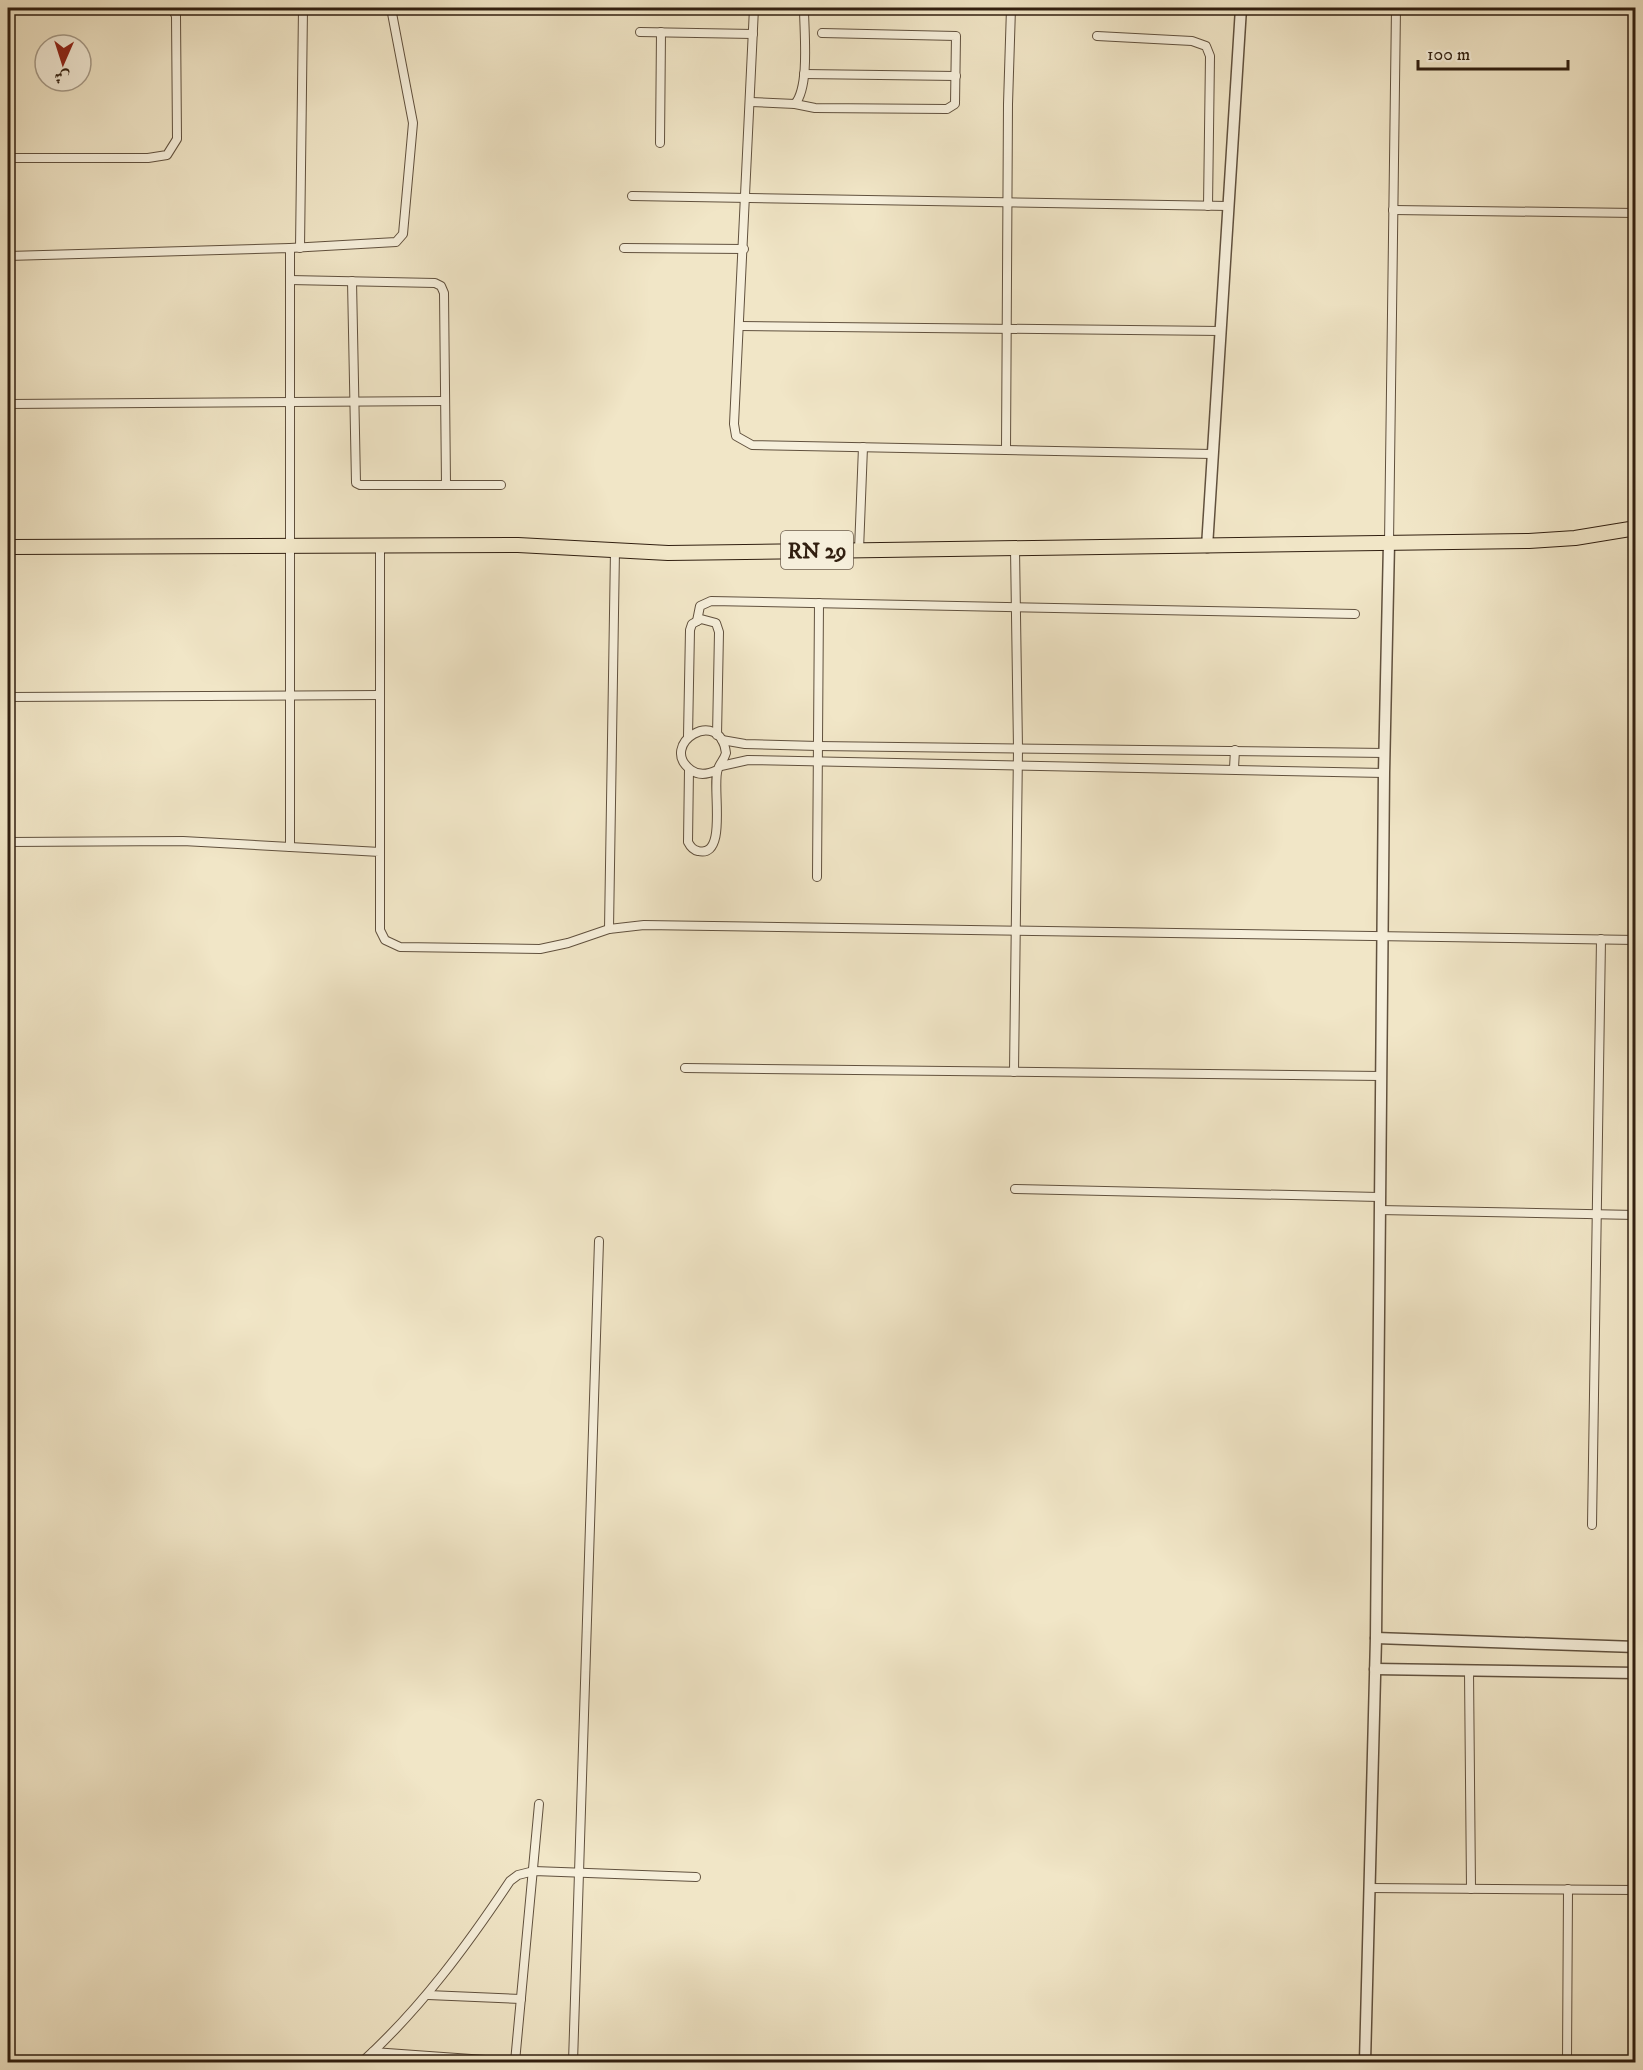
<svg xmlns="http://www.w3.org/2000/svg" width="1643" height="2070" font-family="'IM FELL DW Pica',Amiri,serif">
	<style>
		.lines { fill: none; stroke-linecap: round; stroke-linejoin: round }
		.minor-casing { stroke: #61513e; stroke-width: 10 }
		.tertiary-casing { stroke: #61513e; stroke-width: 13 }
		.primary-casing { stroke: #311f10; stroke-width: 16 }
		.minor { stroke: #f6efdb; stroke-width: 8 }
		.tertiary { stroke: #f6efdb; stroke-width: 10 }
		.primary { stroke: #f1e6c7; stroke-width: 14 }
		.labels { text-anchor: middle; stroke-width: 4.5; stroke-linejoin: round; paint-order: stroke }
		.shield { fill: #f6efdb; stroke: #6c5d4d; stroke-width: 1.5 }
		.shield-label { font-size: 22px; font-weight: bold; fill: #311f10 }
	</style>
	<rect width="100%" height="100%" fill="#f1e6c7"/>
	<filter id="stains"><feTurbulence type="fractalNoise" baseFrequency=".00333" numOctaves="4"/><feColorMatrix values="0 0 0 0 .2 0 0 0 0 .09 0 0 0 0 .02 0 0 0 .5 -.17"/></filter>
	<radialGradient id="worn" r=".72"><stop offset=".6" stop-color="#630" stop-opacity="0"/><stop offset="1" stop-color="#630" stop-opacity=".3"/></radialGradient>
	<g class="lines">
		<defs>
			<g id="minor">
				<polyline points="754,8 734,424 736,436 752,445 1212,454"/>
				<polyline points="640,32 753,34"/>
				<polyline points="1097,36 1192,41 1206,46 1210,56 1208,206"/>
				<polyline points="804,74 956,76"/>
				<path d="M751,102L795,104C810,86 804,32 804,8"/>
				<polyline points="795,104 815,108 947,109 955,104 956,36 822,33"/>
				<polyline points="660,143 661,32"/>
				<polyline points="8,158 148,158 167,155 177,139 176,16 172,8"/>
				<polyline points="632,196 1228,206"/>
				<polyline points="1393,210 1636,213"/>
				<polyline points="290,248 396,242 403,234 413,123 391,8"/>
				<polyline points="300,248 303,8"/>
				<polyline points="624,248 744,249"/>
				<polyline points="8,256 290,248 290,847"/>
				<polyline points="290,280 435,283 441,286 444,293 446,484"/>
				<polyline points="352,281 356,483 360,485 501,485"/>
				<polyline points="740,326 1221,331"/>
				<polyline points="8,404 444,401"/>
				<polyline points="1006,450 1008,104 1011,8"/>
				<polyline points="1389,543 1396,8"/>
				<polyline points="859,550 863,447"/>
				<polyline points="697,621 700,606 711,601 1355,614"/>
				<polyline points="8,697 380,695"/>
				<polyline points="688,736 690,630 692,624 701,619 716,623 719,632 717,735"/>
				<polyline points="722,740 745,744 818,746 1385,753"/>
				<polyline points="721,766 748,760 1384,773"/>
				<polyline points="1234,768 1235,750"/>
				<path d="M689,769L688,842C690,846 693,850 698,851C729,859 711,784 718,769C720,763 724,760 726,753C720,705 657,745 691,770C699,776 709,774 717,770"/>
				<polyline points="8,842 183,841 380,852 380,930 385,940 400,947 540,949 568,943 609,929 644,925 1636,940"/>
				<polyline points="380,852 380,547"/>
				<polyline points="817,877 819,603"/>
				<polyline points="609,929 615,550"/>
				<polyline points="685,1068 1381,1076"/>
				<polyline points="1014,1072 1018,749 1015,549"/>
				<polyline points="1015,1189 1379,1197"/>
				<polyline points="1379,1210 1636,1215"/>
				<polyline points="1592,1525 1601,939"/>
				<polyline points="1469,1671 1471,1889"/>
				<polyline points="1369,1888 1636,1890"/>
				<polyline points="428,1995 521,1999"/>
				<polyline points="373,2052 515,2062"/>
				<path d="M362,2062C421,2008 466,1947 510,1881L518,1875L534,1871L696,1877"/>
				<polyline points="515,2062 539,1804"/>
				<polyline points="573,2062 599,1241"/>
				<polyline points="1567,2062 1568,1889"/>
			</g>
			<g id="tertiary">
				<polyline points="1207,547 1241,8"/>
				<polyline points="1376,1638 1636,1647"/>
				<polyline points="1375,1669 1636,1673"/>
				<polyline points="1365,2062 1376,1638 1384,773 1389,543"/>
			</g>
			<polyline id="primary" points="8,547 518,545 668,553 1529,541 1575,538 1636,528"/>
		</defs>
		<use href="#minor" class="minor-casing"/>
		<use href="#tertiary" class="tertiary-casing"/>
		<use href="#primary" class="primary-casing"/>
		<use href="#minor" class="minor"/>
		<use href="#tertiary" class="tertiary"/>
		<use href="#primary" class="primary"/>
	</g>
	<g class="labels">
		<rect class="shield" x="781" y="531" width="72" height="38" rx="4.5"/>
		<g class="shield-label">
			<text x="817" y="558">RN 29</text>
		</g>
	</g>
	<rect width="1643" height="2070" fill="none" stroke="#f1e6c7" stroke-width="30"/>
	<rect x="9" y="9" width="1625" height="2052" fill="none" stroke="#311f10" stroke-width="3"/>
	<rect x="15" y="15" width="1613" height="2040" fill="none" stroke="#311f10" stroke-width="1.5"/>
	<g transform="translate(63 63) rotate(183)"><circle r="28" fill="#f6efdb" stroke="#a79c8a" stroke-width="1.5"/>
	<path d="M0-4.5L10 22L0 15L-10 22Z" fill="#8f2418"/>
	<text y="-9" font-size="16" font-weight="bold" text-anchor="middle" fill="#311f10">ش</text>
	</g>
	<path d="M1418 60v9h150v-9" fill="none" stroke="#311f10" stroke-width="3"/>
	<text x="1427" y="60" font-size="18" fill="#311f10" stroke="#f6efdb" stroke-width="4.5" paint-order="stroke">100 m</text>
	<rect width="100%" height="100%" filter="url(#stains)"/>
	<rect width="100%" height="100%" fill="url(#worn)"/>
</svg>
